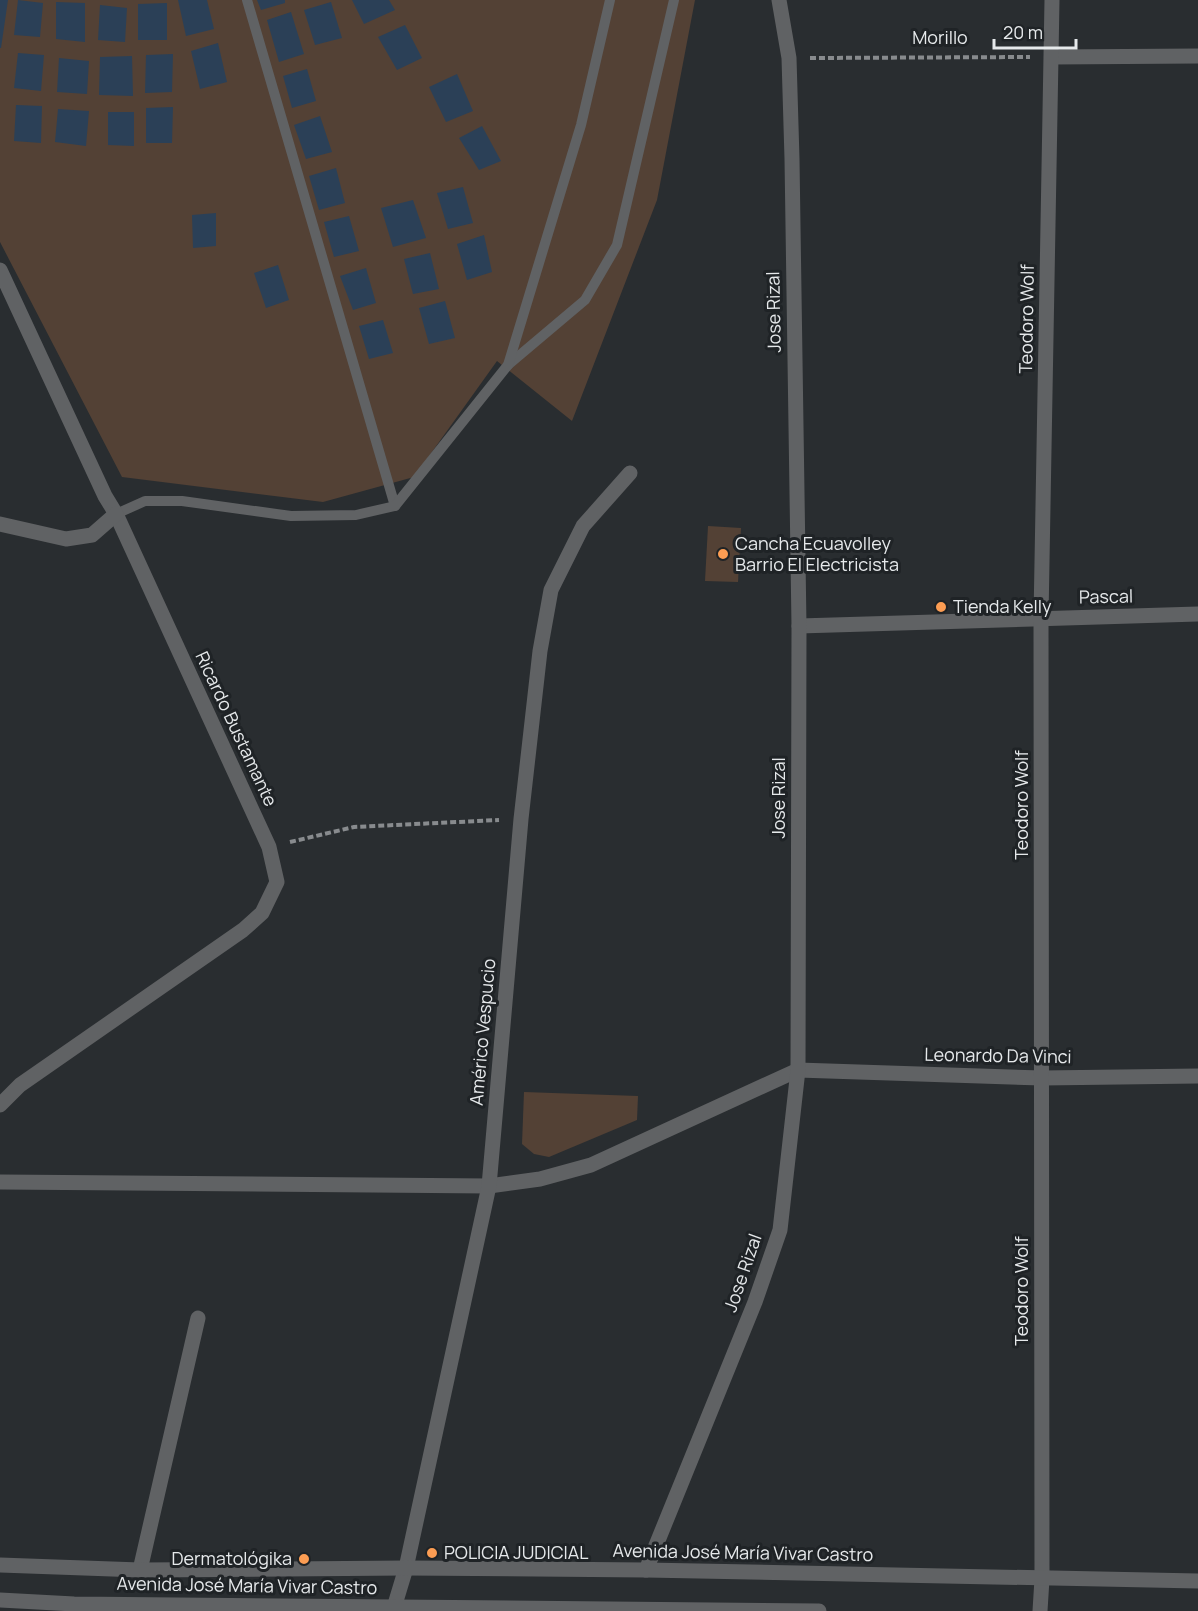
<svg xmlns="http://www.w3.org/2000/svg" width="1198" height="1611" font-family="Manrope,sans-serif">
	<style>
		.green { fill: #534135 }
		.building { fill: #2b4057 }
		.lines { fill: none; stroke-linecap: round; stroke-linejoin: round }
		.path { stroke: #888b8e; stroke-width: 4; stroke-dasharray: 6 3; stroke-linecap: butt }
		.service { stroke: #606264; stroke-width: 10 }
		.minor { stroke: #606264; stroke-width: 15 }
		.tertiary { stroke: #606264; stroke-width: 15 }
		.poi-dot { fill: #fc9d53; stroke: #1f2326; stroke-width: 2 }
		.labels { text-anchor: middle; stroke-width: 6; stroke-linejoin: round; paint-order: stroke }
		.street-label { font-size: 18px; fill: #e6e9eb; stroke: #1f2326 }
		.poi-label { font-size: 18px; fill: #e6e9eb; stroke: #1f2326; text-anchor: start }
	</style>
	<rect width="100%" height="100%" fill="#292d30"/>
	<g class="green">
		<polygon points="0,0 695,0 657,200 572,421 497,361 414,477 323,502 122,477 0,242"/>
		<polygon points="708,526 741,528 738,582 705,581"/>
		<polygon points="524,1092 638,1096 637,1120 549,1157 534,1154 522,1144"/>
	</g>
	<g class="building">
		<polygon points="0,0 8,0 1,48 0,48"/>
		<polygon points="18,0 43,3 40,37 14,35"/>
		<polygon points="178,0 207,0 214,29 186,36"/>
		<polygon points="257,0 285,0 285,3 261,10"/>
		<polygon points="352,0 389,0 395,10 364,24"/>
		<polygon points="56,2 85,3 85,42 56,39"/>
		<polygon points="331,2 342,38 315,45 304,10"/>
		<polygon points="167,3 167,40 138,40 138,4"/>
		<polygon points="100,5 127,8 125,42 98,40"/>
		<polygon points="291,12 304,54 279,62 267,20"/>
		<polygon points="405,25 422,58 397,70 378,37"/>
		<polygon points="218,43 227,82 200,89 191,51"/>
		<polygon points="18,53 44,55 41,91 14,88"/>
		<polygon points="173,54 172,92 145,93 146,55"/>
		<polygon points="132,56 133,96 99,95 100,57"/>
		<polygon points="59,58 89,61 87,94 57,92"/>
		<polygon points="307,69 316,101 292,108 283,76"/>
		<polygon points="457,74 473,111 446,122 429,87"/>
		<polygon points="16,105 42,106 41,143 14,141"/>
		<polygon points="173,107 172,143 146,143 146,108"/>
		<polygon points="58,109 89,111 86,146 55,142"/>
		<polygon points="108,112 134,112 134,146 108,145"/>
		<polygon points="320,116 332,152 306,159 294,125"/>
		<polygon points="482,126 501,161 479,170 459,138"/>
		<polygon points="336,168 345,203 319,210 309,176"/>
		<polygon points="463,187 473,223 448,229 437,193"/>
		<polygon points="413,200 426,238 393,247 381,208"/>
		<polygon points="216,213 216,246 193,248 192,215"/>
		<polygon points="349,216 359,251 334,257 324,222"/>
		<polygon points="484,235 492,272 467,280 457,244"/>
		<polygon points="430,253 439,289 413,294 404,259"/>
		<polygon points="278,265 289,300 266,308 254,273"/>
		<polygon points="366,268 376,303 353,310 340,276"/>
		<polygon points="445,301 455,338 429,344 419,308"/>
		<polygon points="383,320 393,353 369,359 359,326"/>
	</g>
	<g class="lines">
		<g class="path">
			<polyline points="810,58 1030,57"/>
			<polyline points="290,842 354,827 499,820"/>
		</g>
		<g class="service">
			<polyline points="247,0 395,506"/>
			<polyline points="508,365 585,300 617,245 674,0"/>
			<polyline points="116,514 145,501 182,501 291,516 356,515 395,506 508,365 581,125 610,0"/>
		</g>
		<g class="minor">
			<polyline points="1052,57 1198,56"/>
			<polyline points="0,270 105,496 116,514 269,847 277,882 262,913 243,930 20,1085 0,1105"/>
			<polyline points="0,524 66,539 92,535 116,514"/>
			<polyline points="799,626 1198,614"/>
			<polyline points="0,1182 489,1186 540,1179 591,1165 798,1070 1042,1078 1198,1076"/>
			<polyline points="140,1570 198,1318"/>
			<polyline points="646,1570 755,1302 780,1230 798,1070 799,626 792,159 789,58 779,0"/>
			<polyline points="393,1611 406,1568 489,1186 521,819 540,651 551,590 583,526 630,473"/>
			<polyline points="1040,1611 1042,1579 1041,618 1052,0"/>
		</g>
		<g class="tertiary">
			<polyline points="0,1565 140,1570 406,1568 646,1570 1198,1581"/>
			<polyline points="0,1600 74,1604 819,1611"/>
		</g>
	</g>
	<g class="poi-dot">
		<circle cx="723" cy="554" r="6"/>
		<circle cx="941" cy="607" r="6"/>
		<circle cx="432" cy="1553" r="6"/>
		<circle cx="304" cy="1559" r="6"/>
	</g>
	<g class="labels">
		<g class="street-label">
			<text x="940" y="44">Morillo</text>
			<text transform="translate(774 312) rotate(-91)" y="6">Jose Rizal</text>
			<text transform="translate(1027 319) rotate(-89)" y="6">Teodoro Wolf</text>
			<text transform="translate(1106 597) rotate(-1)" y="6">Pascal</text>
			<text transform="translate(236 729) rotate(65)" y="6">Ricardo Bustamante</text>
			<text transform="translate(779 798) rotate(-90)" y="6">Jose Rizal</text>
			<text transform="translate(1022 805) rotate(-90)" y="6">Teodoro Wolf</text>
			<text transform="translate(483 1032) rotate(-85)" y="6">Américo Vespucio</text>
			<text transform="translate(998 1056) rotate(1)" y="6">Leonardo Da Vinci</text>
			<text transform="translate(743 1273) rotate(-71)" y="6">Jose Rizal</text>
			<text transform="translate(1022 1291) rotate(-90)" y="6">Teodoro Wolf</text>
			<text transform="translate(743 1553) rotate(1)" y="6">Avenida José María Vivar Castro</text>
			<text transform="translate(247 1586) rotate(1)" y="6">Avenida José María Vivar Castro</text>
		</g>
		<g class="poi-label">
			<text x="735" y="550">Cancha Ecuavolley<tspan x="735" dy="21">Barrio El Electricista</tspan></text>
			<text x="953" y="613">Tienda Kelly</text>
			<text x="444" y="1559">POLICIA JUDICIAL</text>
			<text x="292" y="1565" text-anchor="end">Dermatológika</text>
		</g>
	</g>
	<path d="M994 39v9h82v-9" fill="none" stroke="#e6e9eb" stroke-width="3"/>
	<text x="1003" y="39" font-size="18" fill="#e6e9eb" stroke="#1f2326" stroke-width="4.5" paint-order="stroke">20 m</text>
</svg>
